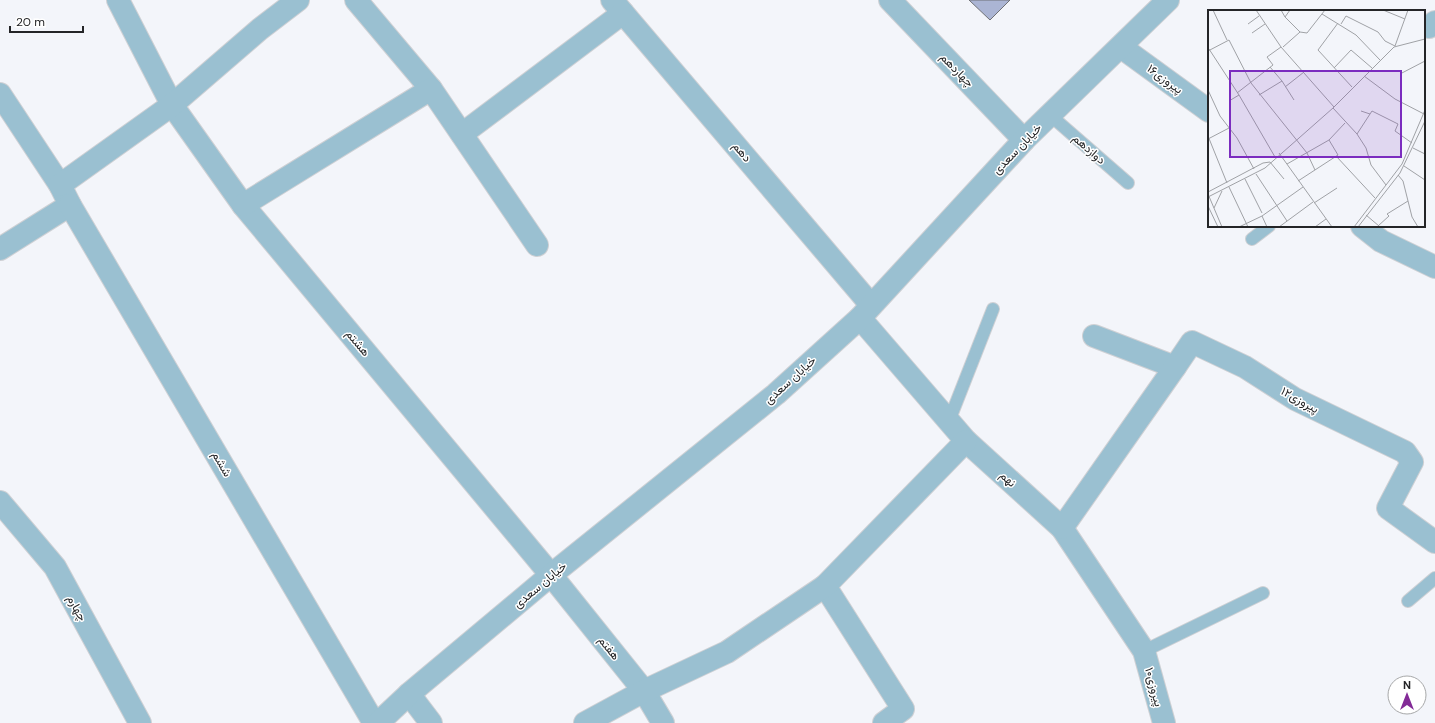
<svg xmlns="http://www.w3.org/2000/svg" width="1435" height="723" font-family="'DM Sans',Vazirmatn,sans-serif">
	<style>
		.building { fill: #abb5d4; stroke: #6f7176 }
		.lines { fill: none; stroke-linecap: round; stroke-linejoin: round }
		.service-casing { stroke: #ced0d4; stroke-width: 14 }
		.minor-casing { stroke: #ced0d4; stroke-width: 24 }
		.tertiary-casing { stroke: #ced0d4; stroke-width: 24 }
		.service { stroke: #9ac0d1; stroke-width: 12 }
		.minor { stroke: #9ac0d1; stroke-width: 22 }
		.tertiary { stroke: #9ac0d1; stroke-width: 22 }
		.labels { text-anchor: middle; stroke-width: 3; stroke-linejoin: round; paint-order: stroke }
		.street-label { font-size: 12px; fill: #242527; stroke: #fff }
		.inset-road { fill: none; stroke: #a0a2a6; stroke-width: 1 }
		.view { fill: #7b2cbf; fill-opacity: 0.15; stroke: #7b2cbf; stroke-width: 2 }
		.inset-edge { fill: none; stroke: #242527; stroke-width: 2 }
	</style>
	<rect width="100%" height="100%" fill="#f3f5fa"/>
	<polygon class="building" points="969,0 1010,0 990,20"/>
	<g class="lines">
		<defs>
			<g id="service">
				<polyline points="1050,115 1128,183"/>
				<polyline points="1252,239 1269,226"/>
				<polyline points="949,421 993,309"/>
				<polyline points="1408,601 1435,578"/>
				<polyline points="1144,651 1263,593"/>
			</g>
			<g id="minor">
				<polyline points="118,0 172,105 243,205 551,575 644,691 663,723"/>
				<polyline points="356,0 431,89"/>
				<polyline points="612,0 871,305"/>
				<polyline points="890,0 1024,140"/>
				<polyline points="1429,27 1435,22"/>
				<polyline points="1121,47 1209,111"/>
				<polyline points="0,94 60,185 70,205 0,249"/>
				<polyline points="462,134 623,13"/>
				<polyline points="60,185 172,105 260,29 298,0"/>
				<polyline points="70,205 374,723"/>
				<polyline points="243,205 431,89 537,245"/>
				<polyline points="1362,226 1381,241 1435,267"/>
				<polyline points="860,318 966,441 1062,528 1144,651 1164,723"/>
				<polyline points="1094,336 1175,367 1192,342 1245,367 1295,399 1405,452 1412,462 1388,508 1435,542"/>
				<polyline points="0,502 55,567 140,723"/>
				<polyline points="1062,528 1175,367"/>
				<polyline points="825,586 903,709 884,723"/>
				<polyline points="585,723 644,691 727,652 825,586 966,441"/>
			</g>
			<g id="tertiary">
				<polyline points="409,694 431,723"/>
				<polyline points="378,723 409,694 551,575 776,394 860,318 1024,140 1168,0"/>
			</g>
		</defs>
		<use href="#service" class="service-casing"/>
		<use href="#minor" class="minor-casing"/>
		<use href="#tertiary" class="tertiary-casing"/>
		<use href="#service" class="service"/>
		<use href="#minor" class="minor"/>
		<use href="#tertiary" class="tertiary"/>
	</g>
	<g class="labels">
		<g class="street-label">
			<text transform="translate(957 70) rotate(46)" y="4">چهاردهم</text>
			<text transform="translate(1165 79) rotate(36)" y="4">پیروزی۱۶</text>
			<text transform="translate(1017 149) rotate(-46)" y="4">خیابان سعدی</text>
			<text transform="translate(1089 149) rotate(41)" y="4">دوازدهم</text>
			<text transform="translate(742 152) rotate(50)" y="4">دهم</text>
			<text transform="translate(358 343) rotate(50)" y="4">هشتم</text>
			<text transform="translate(790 380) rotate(-42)" y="4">خیابان سعدی</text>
			<text transform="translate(1300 400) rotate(29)" y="4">پیروزی۱۲</text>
			<text transform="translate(222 464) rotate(60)" y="4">ششم</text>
			<text transform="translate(1008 479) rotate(42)" y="4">نهم</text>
			<text transform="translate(540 585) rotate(-40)" y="4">خیابان سعدی</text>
			<text transform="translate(77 608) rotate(61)" y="4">چهارم</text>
			<text transform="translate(609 648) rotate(51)" y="4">هفتم</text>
			<text transform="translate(1154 687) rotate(75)" y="4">پیروزی۱۰</text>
		</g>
	</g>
	<g transform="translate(1208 10)">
		<rect width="217" height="217" fill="#f3f5fa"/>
		<path class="inset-road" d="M5,0L19,30M48,0L73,37L126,97M73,0L77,7L82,0M175,0L197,9M114,4L148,25L172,50M77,7L92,22M130,13L110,40L144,77M40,14L51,6M133,14L138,6L170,22L177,31L187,36M44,23L57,14M187,36L200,0M75,37L92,22L99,23L117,0M1,39L31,85L21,91M0,41L21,30L43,73L99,143L107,160M62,57L74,71M126,58L143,40L164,58M192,64L217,51M156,66L187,89L216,104M77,77L96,62M0,80L12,106L29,128L46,159M29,83L65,55L59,47L73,37M31,85L67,147M51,85L74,71L86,90M125,98L149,124L158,138L163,155L178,175M153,101L162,104L164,101L190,114L187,121L204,133M149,124L162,104M0,126L19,173M0,129L21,118M205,138L217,144M71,143L124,217M128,146L167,188M62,152L76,169M79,154L121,130L137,113M196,156L217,170M48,164L79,211M190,165L195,171L204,207L210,217M37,169L54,203M90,171L130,145L121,130M21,177L40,217M0,182L55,153L62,152M0,184L14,217M0,187L57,158L125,98L186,37L217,29M106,193L129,178M0,196L10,217M6,198L14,181M158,205L171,216M54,206L59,217M170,216L181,206L179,204L200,191M31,217L54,206L95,177M71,217L105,192M107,217L118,209M146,217L194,154L217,100M150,217L192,163L217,111"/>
		<path class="view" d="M22,61H193V147H22Z"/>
		<rect width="217" height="217" class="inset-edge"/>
	</g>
	<g transform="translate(1407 695)"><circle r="19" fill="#ffffff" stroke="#a7a8a9"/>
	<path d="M0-3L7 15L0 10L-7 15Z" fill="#832a97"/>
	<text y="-6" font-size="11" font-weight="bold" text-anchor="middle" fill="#242527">N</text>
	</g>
	<path d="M10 26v6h73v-6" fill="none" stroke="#242527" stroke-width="2"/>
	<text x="16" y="26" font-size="12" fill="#242527" stroke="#ffffff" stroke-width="3" paint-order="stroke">20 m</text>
</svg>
